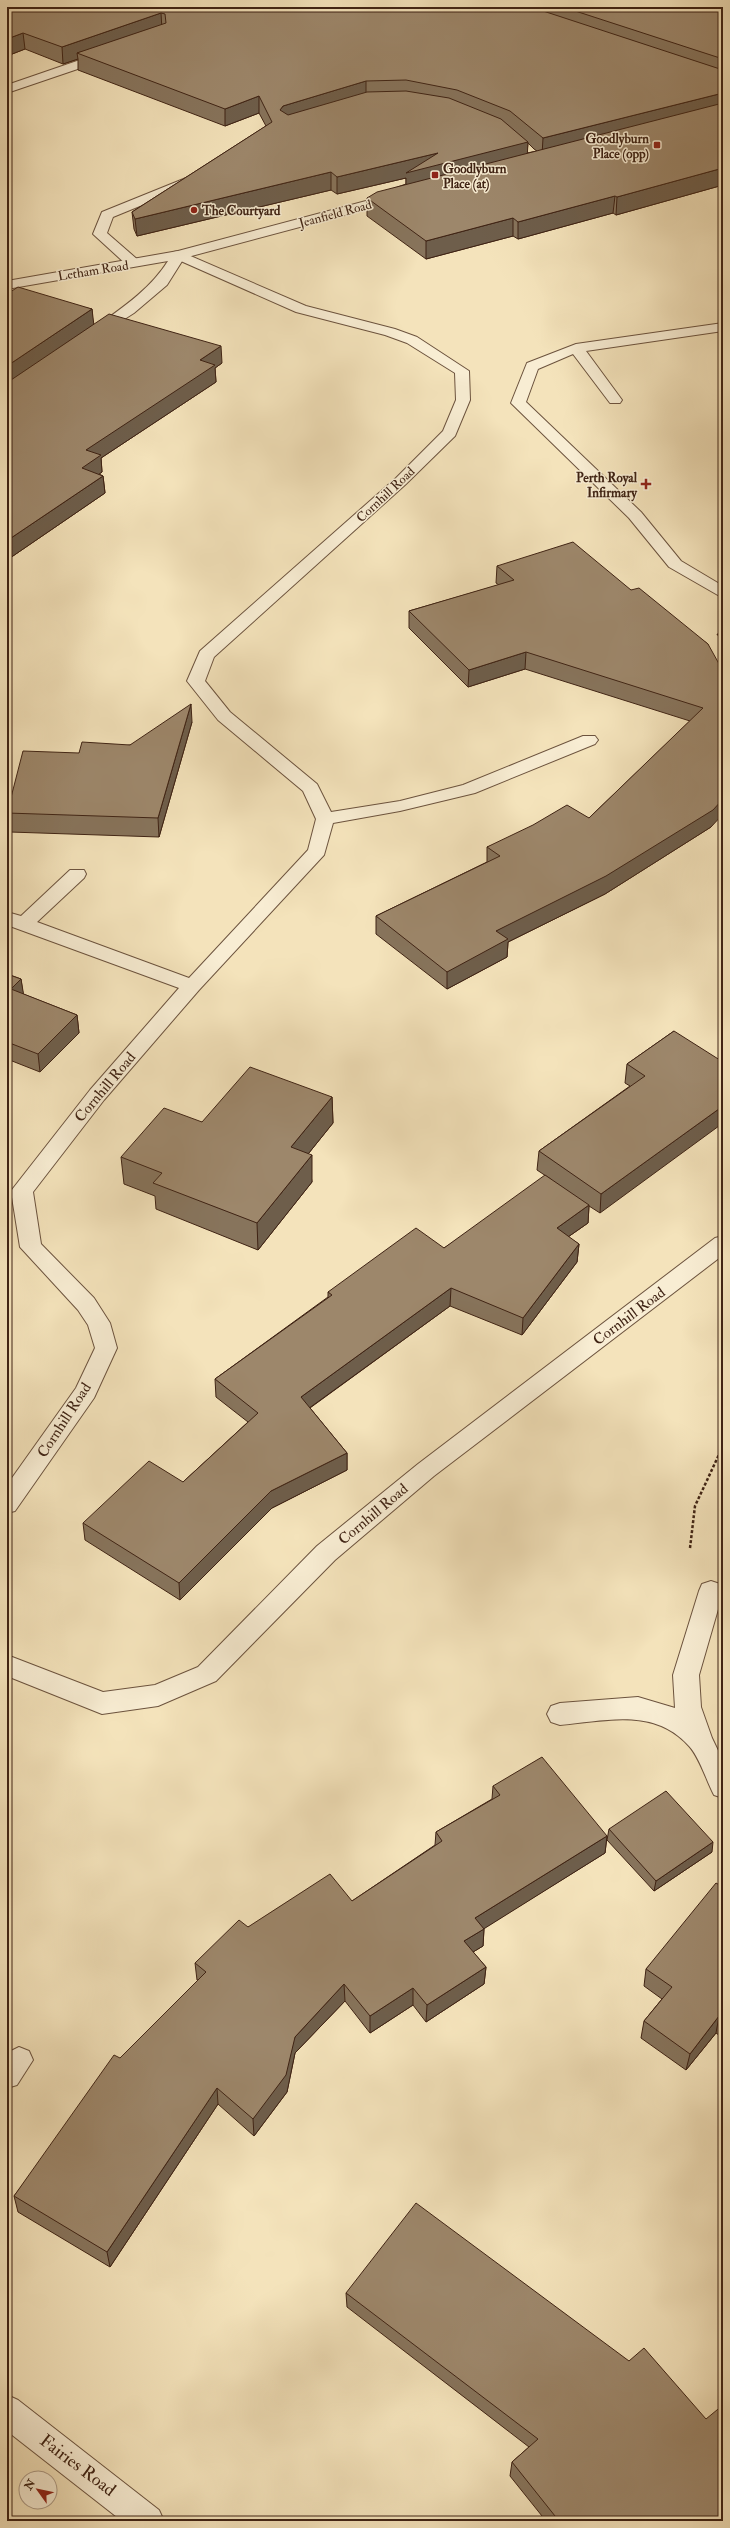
<svg xmlns="http://www.w3.org/2000/svg" width="730" height="2528" font-family="'IM FELL Double Pica',serif">
	<style>
		.lines { fill: none; stroke-linecap: round; stroke-linejoin: round }
		.service-casing { stroke: #6c533e; stroke-width: 2 }
		.minor-casing { stroke: #6c533e; stroke-width: 2 }
		.tertiary-casing { stroke: #6c533e; stroke-width: 2 }
		.path-far1 { stroke: #3f2314; stroke-width: 2; stroke-dasharray: 2.5 1.5; stroke-linecap: butt }
		.path { stroke: #3f2314; stroke-width: 2.5; stroke-dasharray: 3 2; stroke-linecap: butt }
		.service { fill: #f8edd3; fill-rule: evenodd }
		.minor { fill: #f8edd3; fill-rule: evenodd }
		.tertiary { fill: #f8edd3; fill-rule: evenodd }
		.wall { fill: #87745c; stroke: #3f2314; fill-rule: evenodd }
		.shaded-wall { fill: #6e5e4b; stroke: #3f2314 }
		.building { fill: #9d876b; stroke: #3f2314 }
		.poi-dot { fill: #8f2418; stroke: #f8edd3; stroke-width: 1.5 }
		.labels { text-anchor: middle; stroke-width: 3; stroke-linejoin: round; paint-order: stroke }
		.far-poi-label { font-size: 13px; font-weight: bold; fill: #3f2314; stroke: #f8edd3; text-anchor: end }
		.far-street-label { font-size: 13px; fill: #3f2314; stroke: #f8edd3 }
		.street-label { font-size: 15px; fill: #3f2314; stroke: #f8edd3 }
		.near-street-label { font-size: 18px; fill: #3f2314; stroke: #f8edd3 }
	</style>
	<rect width="100%" height="100%" fill="#f4e3bb"/>
	<filter id="stains"><feTurbulence type="fractalNoise" baseFrequency=".005" numOctaves="4"/><feColorMatrix values="0 0 0 0 .2 0 0 0 0 .09 0 0 0 0 .02 0 0 0 .5 -.17"/></filter>
	<radialGradient id="worn" r=".72"><stop offset=".6" stop-color="#630" stop-opacity="0"/><stop offset="1" stop-color="#630" stop-opacity=".3"/></radialGradient>
	<g class="lines">
		<defs>
			<g id="service">
				<polygon points="106,51 110,52 110,58 7,93 7,85"/>
				<polygon points="191,176 196,177 198,180 196,183 113,217 107,233 138,260 140,263 138,266 128,266 93,234 102,212"/>
				<polygon points="723,323 723,331 586,351 622,400 620,403 610,403 573,354 538,369 526,402 641,512 681,561 723,586 723,598 669,567 629,518 511,403 527,363 576,344"/>
				<polygon points="19,2047 29,2051 33,2060 17,2085 7,2088 7,2053"/>
			</g>
			<g id="minor">
				<polygon points="179,251 306,306 395,329 417,337 469,371 470,400 455,436 406,484 214,657 205,681 230,712 317,784 331,812 400,801 463,785 583,736 595,736 598,740 595,744 475,793 400,811 333,823 324,855 199,990 104,1100 33,1192 41,1244 94,1298 110,1323 117,1348 94,1398 15,1511 7,1513 7,1485 76,1388 95,1348 88,1325 78,1310 20,1247 11,1191 90,1090 179,988 7,925 7,912 21,916 70,870 84,870 86,874 84,878 37,922 189,978 308,850 316,819 303,791 218,720 187,681 200,651 396,478 443,431 456,400 455,373 407,343 385,335 296,312 174,258 172,255 174,252"/>
				<polygon points="723,1236 723,1255 434,1476 335,1560 216,1681 158,1706 102,1714 7,1676 7,1655 103,1692 155,1685 198,1667 317,1546 418,1464 715,1238"/>
				<path d="M711,1581L720,1584L723,1592L699,1675L701,1707L712,1738L723,1761V1798L714,1795C706,1780 700,1758 689,1746C654,1707 606,1721 560,1725L551,1722L547,1714L551,1706L560,1703L638,1697L675,1708L673,1675L699,1591L702,1584Z"/>
				<polygon points="7,2395 18,2400 159,2510 164,2521 122,2521 7,2431"/>
			</g>
			<path id="tertiary" d="M396,193L401,194L403,197L401,200L184,258L167,285L134,313L95,338L90,337L88,334L90,331C119,310 149,291 168,261L7,289V281L178,251Z"/>
		</defs>
		<use href="#service" class="service-casing"/>
		<use href="#minor" class="minor-casing"/>
		<use href="#tertiary" class="tertiary-casing"/>
		<polyline class="path-far1" points="717,634 723,638"/>
		<polyline class="path" points="690,1548 695,1506 723,1446"/>
		<use href="#service" class="service"/>
		<use href="#minor" class="minor"/>
		<use href="#tertiary" class="tertiary"/>
	</g>
	<g class="wall">
		<path d="M7,7H723V185L616,215L613,213L518,239L513,236L426,259L367,216V198L406,184V178L337,194L331,190L137,236L134,229L132,212L266,126L259,113L225,126L78,70V59L63,64L25,49L7,56ZM528,143L534,149L537,151L527,153Z"/>
		<polygon points="7,294 92,309 93,325 222,363 215,368 216,382 101,458 102,472 99,474 103,476 105,493 10,558 7,557"/>
		<polygon points="497,566 631,590 708,644 711,827 605,894 508,942 507,957 447,989 376,934 376,916 487,862 487,847 589,818 690,721 525,669 468,687 409,628 409,611 499,585 496,583"/>
		<polygon points="192,722 159,837 10,832 7,813 79,753 130,745"/>
		<polygon points="7,974 21,979 23,994 77,1015 79,1033 40,1072 7,1059"/>
		<polygon points="674,1031 600,1213 589,1206 588,1223 568,1237 579,1244 577,1262 522,1335 450,1306 310,1408 347,1453 347,1470 272,1508 180,1600 85,1540 83,1523 183,1482 248,1422 216,1397 215,1379 328,1297 328,1292 444,1248 552,1180 537,1170 539,1151 630,1086 625,1083 627,1064"/>
		<polygon points="332,1097 333,1123 308,1154 312,1182 258,1250 156,1209 155,1196 124,1184 121,1157 202,1122"/>
		<polygon points="493,1786 607,1836 605,1853 484,1928 483,1946 473,1952 486,1967 484,1984 426,2022 413,2005 370,2033 345,2001 295,2053 287,2092 254,2136 218,2104 110,2267 18,2212 14,2196 120,2058 198,1980 197,1980 195,1963 248,1927 352,1901 435,1845 436,1832 492,1799"/>
		<polygon points="609,1829 712,1852 654,1891 607,1840"/>
		<polygon points="723,1887 723,2038 716,2033 686,2070 641,2038 644,2021 662,1999 644,1986 646,1969"/>
		<polygon points="346,2293 723,2521 546,2521 510,2476 512,2462 529,2447 347,2307"/>
	</g>
	<g class="shaded-wall">
		<polygon points="161,13 162,30 77,53 78,59 63,64 62,47"/>
		<polygon points="23,33 25,49 7,56 7,39"/>
		<polygon points="366,81 366,98 284,123 280,110 283,106"/>
		<polygon points="723,93 723,109 542,155 543,138"/>
		<polygon points="259,96 259,113 225,126 225,109"/>
		<polygon points="528,142 527,159 406,190 406,178 337,194 337,177 438,153"/>
		<polygon points="723,168 723,185 616,215 617,197"/>
		<polygon points="331,172 331,190 137,236 135,219"/>
		<polygon points="615,196 613,213 518,239 518,222"/>
		<polygon points="513,218 513,236 426,259 426,241"/>
		<polygon points="92,309 94,326 7,384 7,366"/>
		<polygon points="221,346 222,363 215,368 216,382 101,458 102,472 83,486 82,468 86,450 200,360"/>
		<polygon points="103,476 105,493 10,558 8,540"/>
		<polygon points="526,652 525,669 468,687 469,670"/>
		<polygon points="191,704 192,722 159,837 158,818"/>
		<polygon points="723,799 723,814 711,827 605,894 508,942 507,957 447,989 447,972 496,931"/>
		<polygon points="21,979 24,997 11,989"/>
		<polygon points="77,1015 79,1033 40,1072 38,1054"/>
		<polygon points="332,1097 333,1123 292,1174 291,1147"/>
		<polygon points="723,1106 723,1123 600,1213 601,1194"/>
		<polygon points="312,1155 312,1182 258,1250 257,1223"/>
		<polygon points="589,1205 588,1223 555,1246 557,1228"/>
		<polygon points="579,1244 577,1262 522,1335 523,1318"/>
		<polygon points="451,1288 450,1306 301,1414 301,1397"/>
		<polygon points="347,1453 347,1470 272,1508 180,1600 179,1583 271,1491"/>
		<polygon points="607,1836 605,1853 474,1935 475,1918"/>
		<polygon points="713,1842 712,1852 654,1891 656,1881"/>
		<polygon points="484,1929 483,1946 463,1958 464,1941"/>
		<polygon points="486,1967 484,1984 426,2022 427,2005"/>
		<polygon points="344,1984 345,2001 295,2053 287,2092 254,2136 253,2119 295,2037"/>
		<polygon points="413,1988 413,2005 370,2033 370,2016"/>
		<polygon points="719,2016 716,2033 686,2070 690,2054"/>
		<polygon points="217,2088 218,2104 110,2267 107,2252"/>
	</g>
	<g class="building">
		<polygon points="7,7 531,7 723,70 723,93 543,138 510,111 457,90 406,80 366,81 283,106 280,110 288,115 367,92 406,91 449,98 501,119 528,142 406,173 438,153 337,177 331,172 135,219 132,212 272,122 259,96 225,109 77,53 166,23 165,14 161,13 62,47 23,33 7,39"/>
		<polygon points="563,7 723,7 723,59"/>
		<polygon points="723,103 723,168 617,197 615,196 518,222 513,218 426,241 367,198 377,192"/>
		<polygon points="18,287 92,309 7,366 7,294"/>
		<polygon points="109,314 221,346 200,360 215,365 86,450 101,455 82,468 103,476 8,540 7,540 7,381 11,380"/>
		<polygon points="573,542 631,590 639,588 708,644 723,671 723,799 713,810 606,876 496,931 508,939 447,972 376,916 500,856 487,847 533,825 567,805 589,818 703,708 526,652 469,670 409,611 514,580 497,566"/>
		<polygon points="191,704 158,818 7,813 23,751 79,753 82,742 130,745"/>
		<polygon points="7,974 21,979 11,989 77,1015 38,1054 7,1042"/>
		<polygon points="674,1031 723,1062 723,1106 601,1194 539,1151 645,1076 627,1064"/>
		<polygon points="250,1067 332,1097 291,1147 312,1155 257,1223 153,1183 162,1173 121,1157 164,1108 202,1122"/>
		<polygon points="545,1175 589,1205 557,1228 579,1244 523,1318 451,1288 301,1397 347,1453 271,1491 179,1583 83,1523 149,1461 183,1482 258,1413 215,1379 332,1295 328,1292 416,1228 444,1248"/>
		<polygon points="542,1757 607,1836 475,1918 484,1929 464,1941 486,1967 427,2005 413,1988 370,2016 344,1984 295,2037 286,2075 253,2119 217,2088 107,2252 14,2196 114,2055 120,2058 206,1972 195,1963 239,1920 248,1927 330,1874 352,1901 442,1841 436,1832 500,1795 493,1786"/>
		<polygon points="666,1791 713,1842 656,1881 609,1829"/>
		<polygon points="716,1883 723,1887 723,2019 719,2016 690,2054 644,2021 672,1987 646,1969"/>
		<polygon points="416,2203 629,2361 644,2348 706,2419 723,2405 723,2521 559,2521 512,2462 538,2439 346,2293"/>
	</g>
	<g class="poi-dot">
		<rect x="653" y="141" width="8" height="8" rx="2"/>
		<rect x="431" y="171" width="8" height="8" rx="2"/>
		<circle cx="194" cy="210" r="4"/>
		<path d="M644 478h4v4h4v4h-4v4h-4v-4h-4v-4h4z"/>
	</g>
	<g class="labels">
		<g class="far-poi-label">
			<text x="649" y="143">Goodlyburn<tspan x="649" dy="15">Place (opp)</tspan></text>
			<text x="443" y="173" text-anchor="start">Goodlyburn<tspan x="443" dy="15">Place (at)</tspan></text>
			<text x="202" y="215" text-anchor="start">The Courtyard</text>
			<text x="637" y="482">Perth Royal<tspan x="637" dy="15">Infirmary</tspan></text>
		</g>
		<g class="far-street-label">
			<text transform="translate(335 213) rotate(-15)" y="5">Jeanfield Road</text>
			<text transform="translate(93 270) rotate(-9)" y="5">Letham Road</text>
			<text transform="translate(385 494) rotate(-43)" y="5">Cornhill Road</text>
		</g>
		<g class="street-label">
			<text transform="translate(105 1087) rotate(-50)" y="5">Cornhill Road</text>
			<text transform="translate(629 1316) rotate(-37)" y="5">Cornhill Road</text>
			<text transform="translate(64 1420) rotate(-57)" y="5">Cornhill Road</text>
			<text transform="translate(373 1514) rotate(-40)" y="5">Cornhill Road</text>
		</g>
		<g class="near-street-label">
			<text transform="translate(78 2465) rotate(37)" y="6">Fairies Road</text>
		</g>
	</g>
	<rect width="730" height="2528" fill="none" stroke="#f4e3bb" stroke-width="24"/>
	<rect x="8" y="8" width="714" height="2512" fill="none" stroke="#3f2314" stroke-width="2"/>
	<rect x="12" y="12" width="706" height="2504" fill="none" stroke="#3f2314"/>
	<g transform="translate(38 2490) rotate(303)"><circle r="19" fill="#f8edd3" stroke="#ae9c87"/>
	<path d="M0-3L7 15L0 10L-7 15Z" fill="#8f2418"/>
	<text y="-6" font-size="11" font-weight="bold" text-anchor="middle" fill="#3f2314">N</text>
	</g>
	<rect width="100%" height="100%" filter="url(#stains)"/>
	<rect width="100%" height="100%" fill="url(#worn)"/>
</svg>
